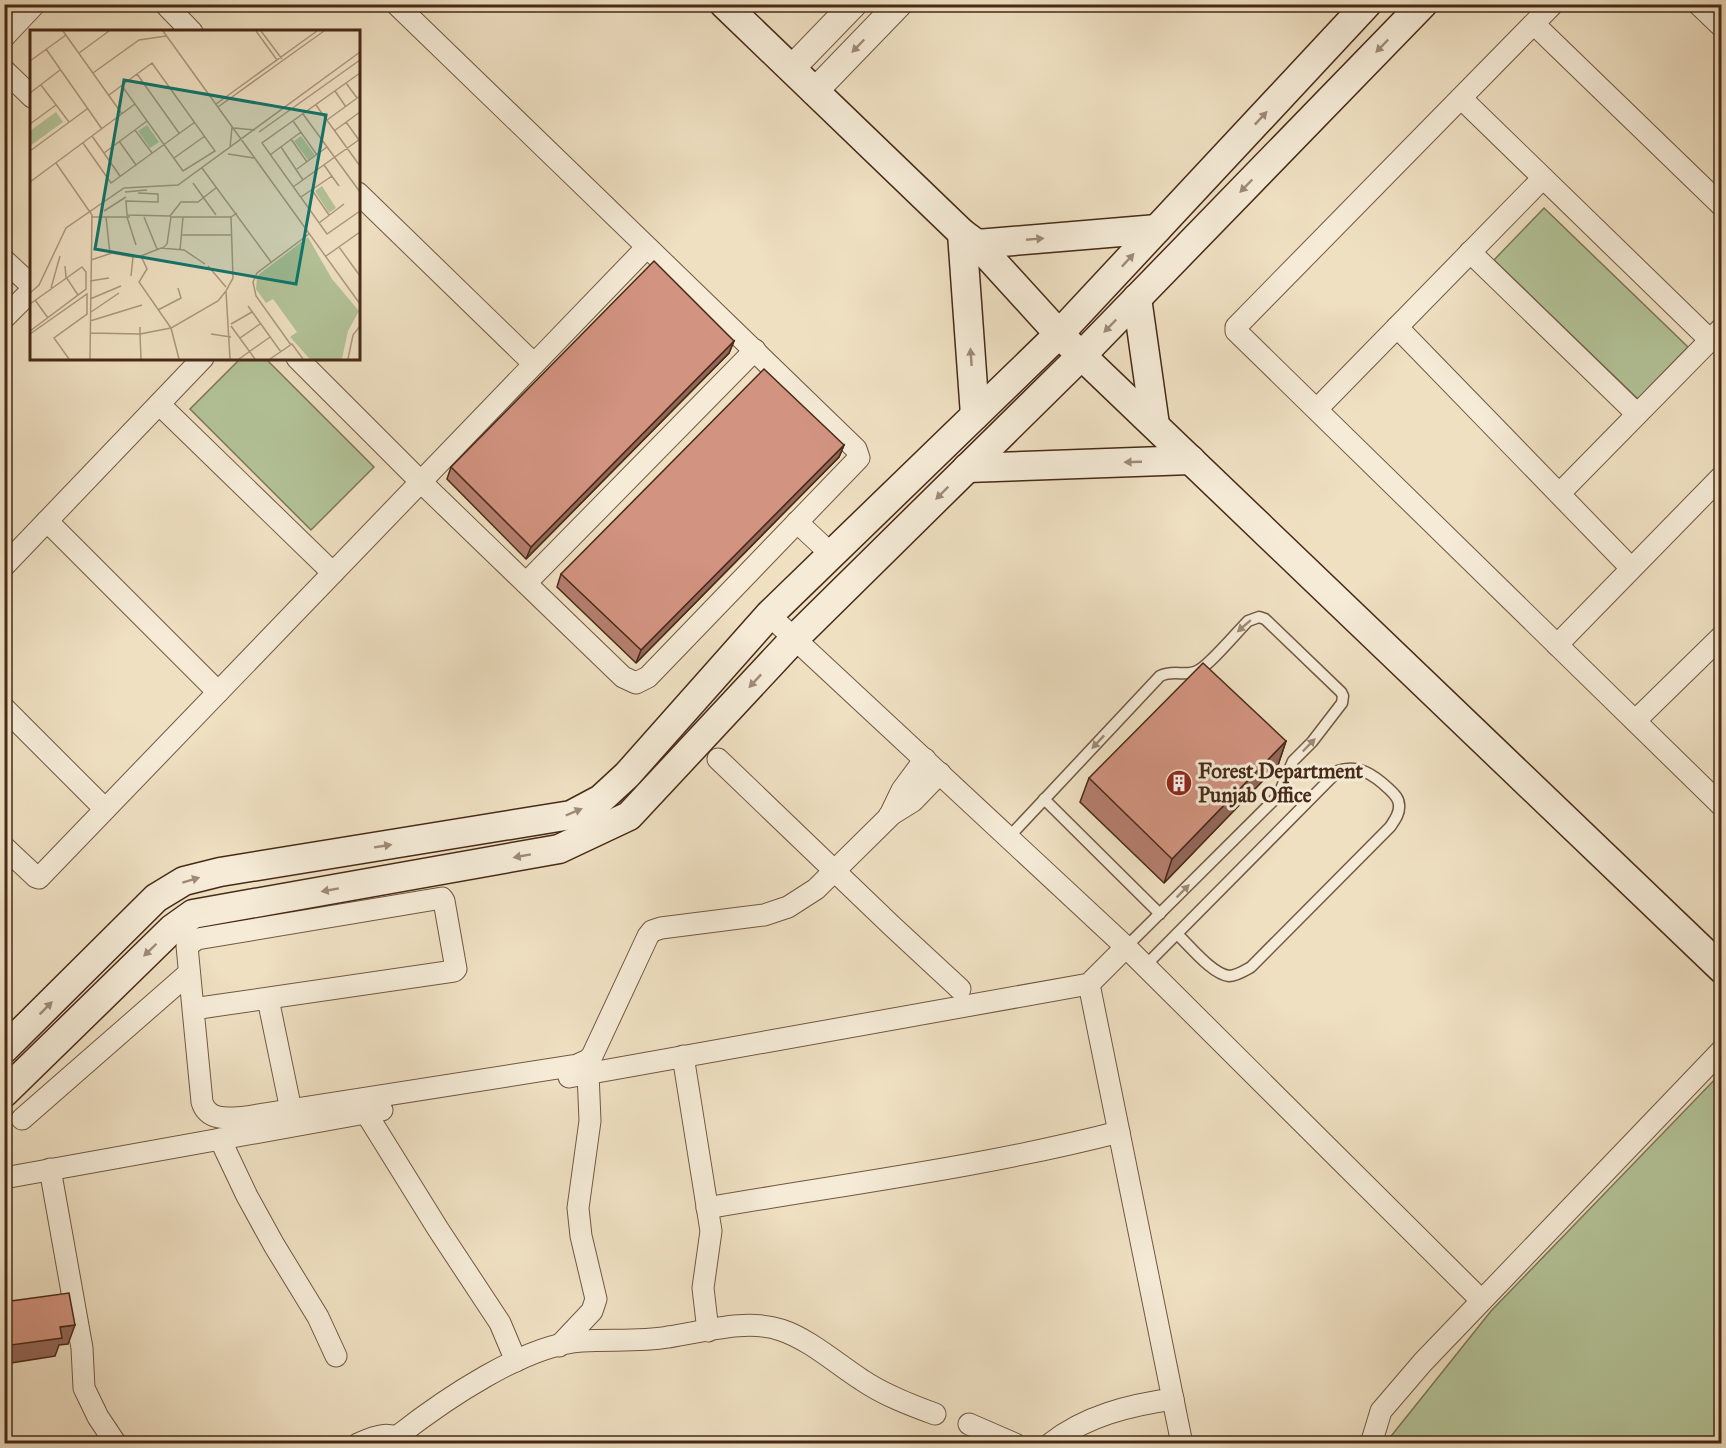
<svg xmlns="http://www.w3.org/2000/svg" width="1726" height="1448" font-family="'IM FELL Great Primer',serif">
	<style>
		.green { fill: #b3c398; stroke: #7d7658; stroke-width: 1.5 }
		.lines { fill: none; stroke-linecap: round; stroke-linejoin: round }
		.service-casing { stroke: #715842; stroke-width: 13 }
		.minor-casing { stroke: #715842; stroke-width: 23 }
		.tertiary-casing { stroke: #715842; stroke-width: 28 }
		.secondary-casing { stroke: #472a17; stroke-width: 31 }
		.service { stroke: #f5ebd7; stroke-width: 10 }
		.minor { stroke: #f5ebd7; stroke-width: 21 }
		.tertiary { stroke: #f5ebd7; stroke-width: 26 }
		.secondary { stroke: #f5ebd7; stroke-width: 28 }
		.wall { fill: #b57e6e; stroke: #472a17; stroke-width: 1.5 }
		.shaded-wall { fill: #93675a; stroke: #472a17; stroke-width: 1.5 }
		.building { fill: #d29380; stroke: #472a17; stroke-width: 1.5 }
		.oneway { fill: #9e8a77 }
		.labels { text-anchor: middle; stroke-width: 6; stroke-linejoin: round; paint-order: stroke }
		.poi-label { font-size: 21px; font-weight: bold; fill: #472a17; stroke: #f5ebd7; text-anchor: start }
		.inset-road { fill: none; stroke: #ac977e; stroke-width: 1.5 }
		.view { fill: #0f766e; fill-opacity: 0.15; stroke: #0f766e; stroke-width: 3 }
		.inset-edge { fill: none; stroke: #472a17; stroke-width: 3 }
	</style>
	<rect width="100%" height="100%" fill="#efe0c2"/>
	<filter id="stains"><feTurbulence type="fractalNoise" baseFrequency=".00333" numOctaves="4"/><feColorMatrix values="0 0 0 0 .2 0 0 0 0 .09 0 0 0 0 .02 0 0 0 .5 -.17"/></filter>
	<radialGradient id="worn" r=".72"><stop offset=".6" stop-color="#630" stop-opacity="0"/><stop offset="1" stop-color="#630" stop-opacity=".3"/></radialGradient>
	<g class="green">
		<polygon points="1544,208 1688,347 1638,399 1494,260"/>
		<polygon points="240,359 266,359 374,467 311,530 190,409"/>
		<polygon points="1721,1073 1721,1443 1389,1443 1388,1440 1491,1311"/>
	</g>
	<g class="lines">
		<defs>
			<g id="service">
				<polyline points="1044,799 1160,914"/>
				<path d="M1009,837L1160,676C1174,669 1185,677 1197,671C1208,667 1238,631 1248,621L1259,617L1265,619L1341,692L1343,696L1342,703L1312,742L1293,761L1278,796L1126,947"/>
				<path d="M1145,966L1338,771C1359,764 1374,775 1389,789C1394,794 1399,798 1399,805C1400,814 1394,821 1390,827L1251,967C1244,971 1236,976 1229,976C1212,974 1190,946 1178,935"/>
			</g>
			<g id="minor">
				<polyline points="165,4 192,32"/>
				<polyline points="1553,4 1236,327 1236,331 1722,806"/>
				<polyline points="1698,4 1722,27"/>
				<polyline points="1534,24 1722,206"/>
				<polyline points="4,37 35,4"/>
				<polyline points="4,70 32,97"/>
				<polyline points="1461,98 1710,340"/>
				<polyline points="358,193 534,364"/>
				<polyline points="1470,252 1637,414"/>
				<polyline points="4,260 32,286"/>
				<polyline points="4,318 32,290"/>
				<polyline points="1397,327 1631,568"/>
				<polyline points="297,358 421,482 623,677 636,683 648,677 859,458 856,449 396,4"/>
				<polyline points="159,404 333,573"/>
				<polyline points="1317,409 1543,178"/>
				<polyline points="1560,493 1722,328"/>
				<polyline points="47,521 218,692"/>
				<polyline points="797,522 831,554"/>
				<polyline points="4,566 203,358"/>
				<polyline points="526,583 755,350"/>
				<polyline points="769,615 1126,947 1481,1300"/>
				<polyline points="1557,645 1722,476"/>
				<polyline points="4,708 105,809"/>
				<polyline points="1635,721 1722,636"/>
				<polyline points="718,759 892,926 960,989"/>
				<polyline points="889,816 913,801 940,773"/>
				<polyline points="4,847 36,877 39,878 646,248"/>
				<polyline points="1089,984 1182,1444"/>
				<polyline points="268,999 291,1110"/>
				<path d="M193,1009L187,946L197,939L442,898L444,901L456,969L454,971L193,1009L202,1102C208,1122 230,1118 246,1117L577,1065L588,1060L592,1056L648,936L652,931L661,928L764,915L788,907L816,889L889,817L902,790L925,759"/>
				<polyline points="683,1056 711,1231 703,1288 708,1331"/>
				<polyline points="569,1077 1089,984 1126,947"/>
				<polyline points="366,1113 438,1229 500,1323 516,1361"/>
				<polyline points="22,1119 189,973"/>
				<polyline points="220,1139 247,1196 274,1245 318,1317 336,1356"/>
				<polyline points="50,1169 82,1348 84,1388 98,1417 116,1444"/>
				<polyline points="4,1178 382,1110"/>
				<path d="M707,1208C845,1184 983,1167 1119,1132"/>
				<polyline points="559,1346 592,1311 596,1299 581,1236 578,1208 590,1121 588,1073"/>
				<polyline points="969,1424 1015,1444"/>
				<path d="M399,1435C444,1400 524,1345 582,1341C611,1339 640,1342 668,1337C703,1332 746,1318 781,1330C809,1339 837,1364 862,1380C884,1395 910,1405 935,1414"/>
				<path d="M358,1444C377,1435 391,1430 409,1444"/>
				<path d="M1050,1444C1085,1416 1130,1405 1173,1399"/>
				<polyline points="1371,1444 1381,1411 1423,1362 1722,1050"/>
			</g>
			<g id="tertiary">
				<polyline points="791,69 854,4"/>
				<polyline points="814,92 899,4"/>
			</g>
			<g id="secondary">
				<polyline points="724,4 962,233 977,244 1059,334 1722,969"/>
				<polyline points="962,233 975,415"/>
				<polyline points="977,244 1157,229"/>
				<polyline points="1137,298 1155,425"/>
				<polyline points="967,468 1191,460"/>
				<polyline points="4,1049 156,898 184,881 220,872 571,815 601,799 627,775 769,615 1059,334 1367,4"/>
				<polyline points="4,1093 172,929 193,914 559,849 629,816 795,638 1082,355 1423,4"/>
			</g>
		</defs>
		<use href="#service" class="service-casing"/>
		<use href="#minor" class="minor-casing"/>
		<use href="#tertiary" class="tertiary-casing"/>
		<use href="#secondary" class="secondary-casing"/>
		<use href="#service" class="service"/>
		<use href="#minor" class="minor"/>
		<use href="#tertiary" class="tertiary"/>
		<use href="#secondary" class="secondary"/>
	</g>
	<g class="wall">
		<polygon points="734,341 729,353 526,559 447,479 451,467"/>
		<polygon points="844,445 839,457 636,663 557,587 561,574"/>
		<polygon points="1286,741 1278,765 1164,883 1080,802 1089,778"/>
	</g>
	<g class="shaded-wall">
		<polygon points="734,341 729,353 526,559 531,547"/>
		<polygon points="844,445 839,457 636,663 641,650"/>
		<polygon points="1286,741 1278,765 1164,883 1172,859"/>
		<polygon points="11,900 4,919 4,907"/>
		<polygon points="75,1325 68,1344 59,1345 55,1356 4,1364 4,1346 60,1327"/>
	</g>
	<g class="building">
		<polygon points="654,261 734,341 531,547 451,467"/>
		<polygon points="764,369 844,445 641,650 561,574"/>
		<polygon points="1203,663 1286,741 1172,859 1089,778"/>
		<polygon points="4,894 11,900 4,907"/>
		<polygon points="69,1293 75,1325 60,1327 62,1338 4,1346 4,1302"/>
	</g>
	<defs><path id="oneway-solid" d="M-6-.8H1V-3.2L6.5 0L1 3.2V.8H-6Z" transform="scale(1.5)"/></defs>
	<g class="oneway">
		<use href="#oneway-solid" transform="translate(858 46) rotate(134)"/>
		<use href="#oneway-solid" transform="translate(1382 46) rotate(134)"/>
		<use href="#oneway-solid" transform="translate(1261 118) rotate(-47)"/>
		<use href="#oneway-solid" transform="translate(1246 186) rotate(134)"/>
		<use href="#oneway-solid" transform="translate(1035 239) rotate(-5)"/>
		<use href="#oneway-solid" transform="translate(1128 260) rotate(-47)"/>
		<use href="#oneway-solid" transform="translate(1110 326) rotate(134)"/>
		<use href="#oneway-solid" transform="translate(971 357) rotate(-94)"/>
		<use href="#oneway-solid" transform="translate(1133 462) rotate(178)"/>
		<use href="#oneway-solid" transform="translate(942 493) rotate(135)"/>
		<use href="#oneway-solid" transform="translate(1244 626) rotate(139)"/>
		<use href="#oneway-solid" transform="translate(755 681) rotate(133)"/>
		<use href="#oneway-solid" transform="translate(1098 742) rotate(133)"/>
		<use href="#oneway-solid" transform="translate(1309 745) rotate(-46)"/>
		<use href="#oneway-solid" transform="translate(574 812) rotate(-23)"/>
		<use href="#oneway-solid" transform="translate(383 846) rotate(-9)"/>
		<use href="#oneway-solid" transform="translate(522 856) rotate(170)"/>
		<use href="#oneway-solid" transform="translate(191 880) rotate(-17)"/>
		<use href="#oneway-solid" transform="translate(330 890) rotate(170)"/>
		<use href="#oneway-solid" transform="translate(1183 891) rotate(-45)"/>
		<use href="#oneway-solid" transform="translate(150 950) rotate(136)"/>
		<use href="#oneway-solid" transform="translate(46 1008) rotate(-45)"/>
	</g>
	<defs>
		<symbol id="building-disc" viewBox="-11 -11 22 22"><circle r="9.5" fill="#8f2418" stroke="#f5ebd7"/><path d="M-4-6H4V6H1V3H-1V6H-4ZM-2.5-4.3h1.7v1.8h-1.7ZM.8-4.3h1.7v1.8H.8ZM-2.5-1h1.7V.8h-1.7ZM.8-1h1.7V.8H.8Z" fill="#fff"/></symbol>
	</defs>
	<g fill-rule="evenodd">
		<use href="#building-disc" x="1164" y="768" width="30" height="30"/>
	</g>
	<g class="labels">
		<g class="poi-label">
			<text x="1198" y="778">Forest Department<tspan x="1198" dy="24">Punjab Office</tspan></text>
		</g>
	</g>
	<g transform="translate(30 30)">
		<rect width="330" height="330" fill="#efe0c2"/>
		<path d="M26,82L33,92L0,116V101ZM117,95L129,112L120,118L108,101ZM271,106L285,125L278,130L264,111ZM292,156L306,178L299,183L285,161ZM278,207L302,249L329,281L318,301L312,329H280L260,307L267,302L243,269L236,273L226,259L227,246Z" fill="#b3c398"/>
		<path class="inset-road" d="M33,1L92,84M133,1L330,274M226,1L247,30M231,1L252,29M16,19L72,99M49,23L79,1M0,31L36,5M63,43L109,10L136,6M330,43L232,113L297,204L330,181M107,44L149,103M316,53L327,68M11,55L39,92M305,61L316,77M0,63L30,40M79,65L107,44L122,33L185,121L153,141L92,56M186,74L287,1M286,75L330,136M188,77L294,1M273,84L330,162M297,90L330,66M263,91L287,125M316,92L329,110M0,94L26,75M204,98L225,100M105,100L122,123M304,101L330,82M229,102L330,30M62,106L90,146M261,109L277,132M89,111L106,135M53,113L81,153L165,92M251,117L273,150M200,118L202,97M0,121L57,79M74,123L117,91M198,124L224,128M240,125L271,102M144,128L175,106M26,133L62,185L60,329M294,135L309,156M172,138L241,232M267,139L297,117M0,152L105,74M163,153L186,185M263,157L330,109M282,160L299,185M95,162L117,160M108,163L128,164V172L96,171L97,185L140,186L151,172H168L187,157M271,167L302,146M74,181L96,167M61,187H100M76,187L80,224M97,187L106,215M114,187L127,219M140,187H201L207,183M289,193L314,174M152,205H202M309,217L330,246M133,218L137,214L141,187M150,220L153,187M111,226L131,218L154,220L175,234M296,226L330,202M61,230L82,223L103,227M35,236L36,247L48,265M178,236L196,257M101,246L103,227L111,226L117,239L109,252L141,298L110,304V297M60,251L79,248M21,258L30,226M0,263L9,255L36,198L94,158L148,155L330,22M60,269L91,256M5,270L18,288M0,274L52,237L56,242V259L0,301M218,276L251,322M128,280L151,268L148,258M61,282L89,263M60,291L112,275M201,294L222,282M201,296L225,329M60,303L110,304L111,329M0,304L57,264V284L24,308L39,329M181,304L201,307M210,308L230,294M261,315L226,266L223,252L227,243L279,204M149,329L141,298L188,271L196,261M200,329L196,261L203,248L201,187M209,329L240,307M240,329L262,314L273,329M318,329L323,305L330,296"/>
		<path class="view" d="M94,50L296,85L266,254L65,219Z"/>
		<rect width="330" height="330" class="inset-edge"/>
	</g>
	<rect width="1726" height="1448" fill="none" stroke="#efe0c2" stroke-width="24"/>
	<rect x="6" y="6" width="1714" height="1436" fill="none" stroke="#472a17" stroke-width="3"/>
	<rect x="12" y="12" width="1702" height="1424" fill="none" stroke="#472a17" stroke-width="1.5"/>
	<rect width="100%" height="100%" filter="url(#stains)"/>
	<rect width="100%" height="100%" fill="url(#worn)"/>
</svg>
